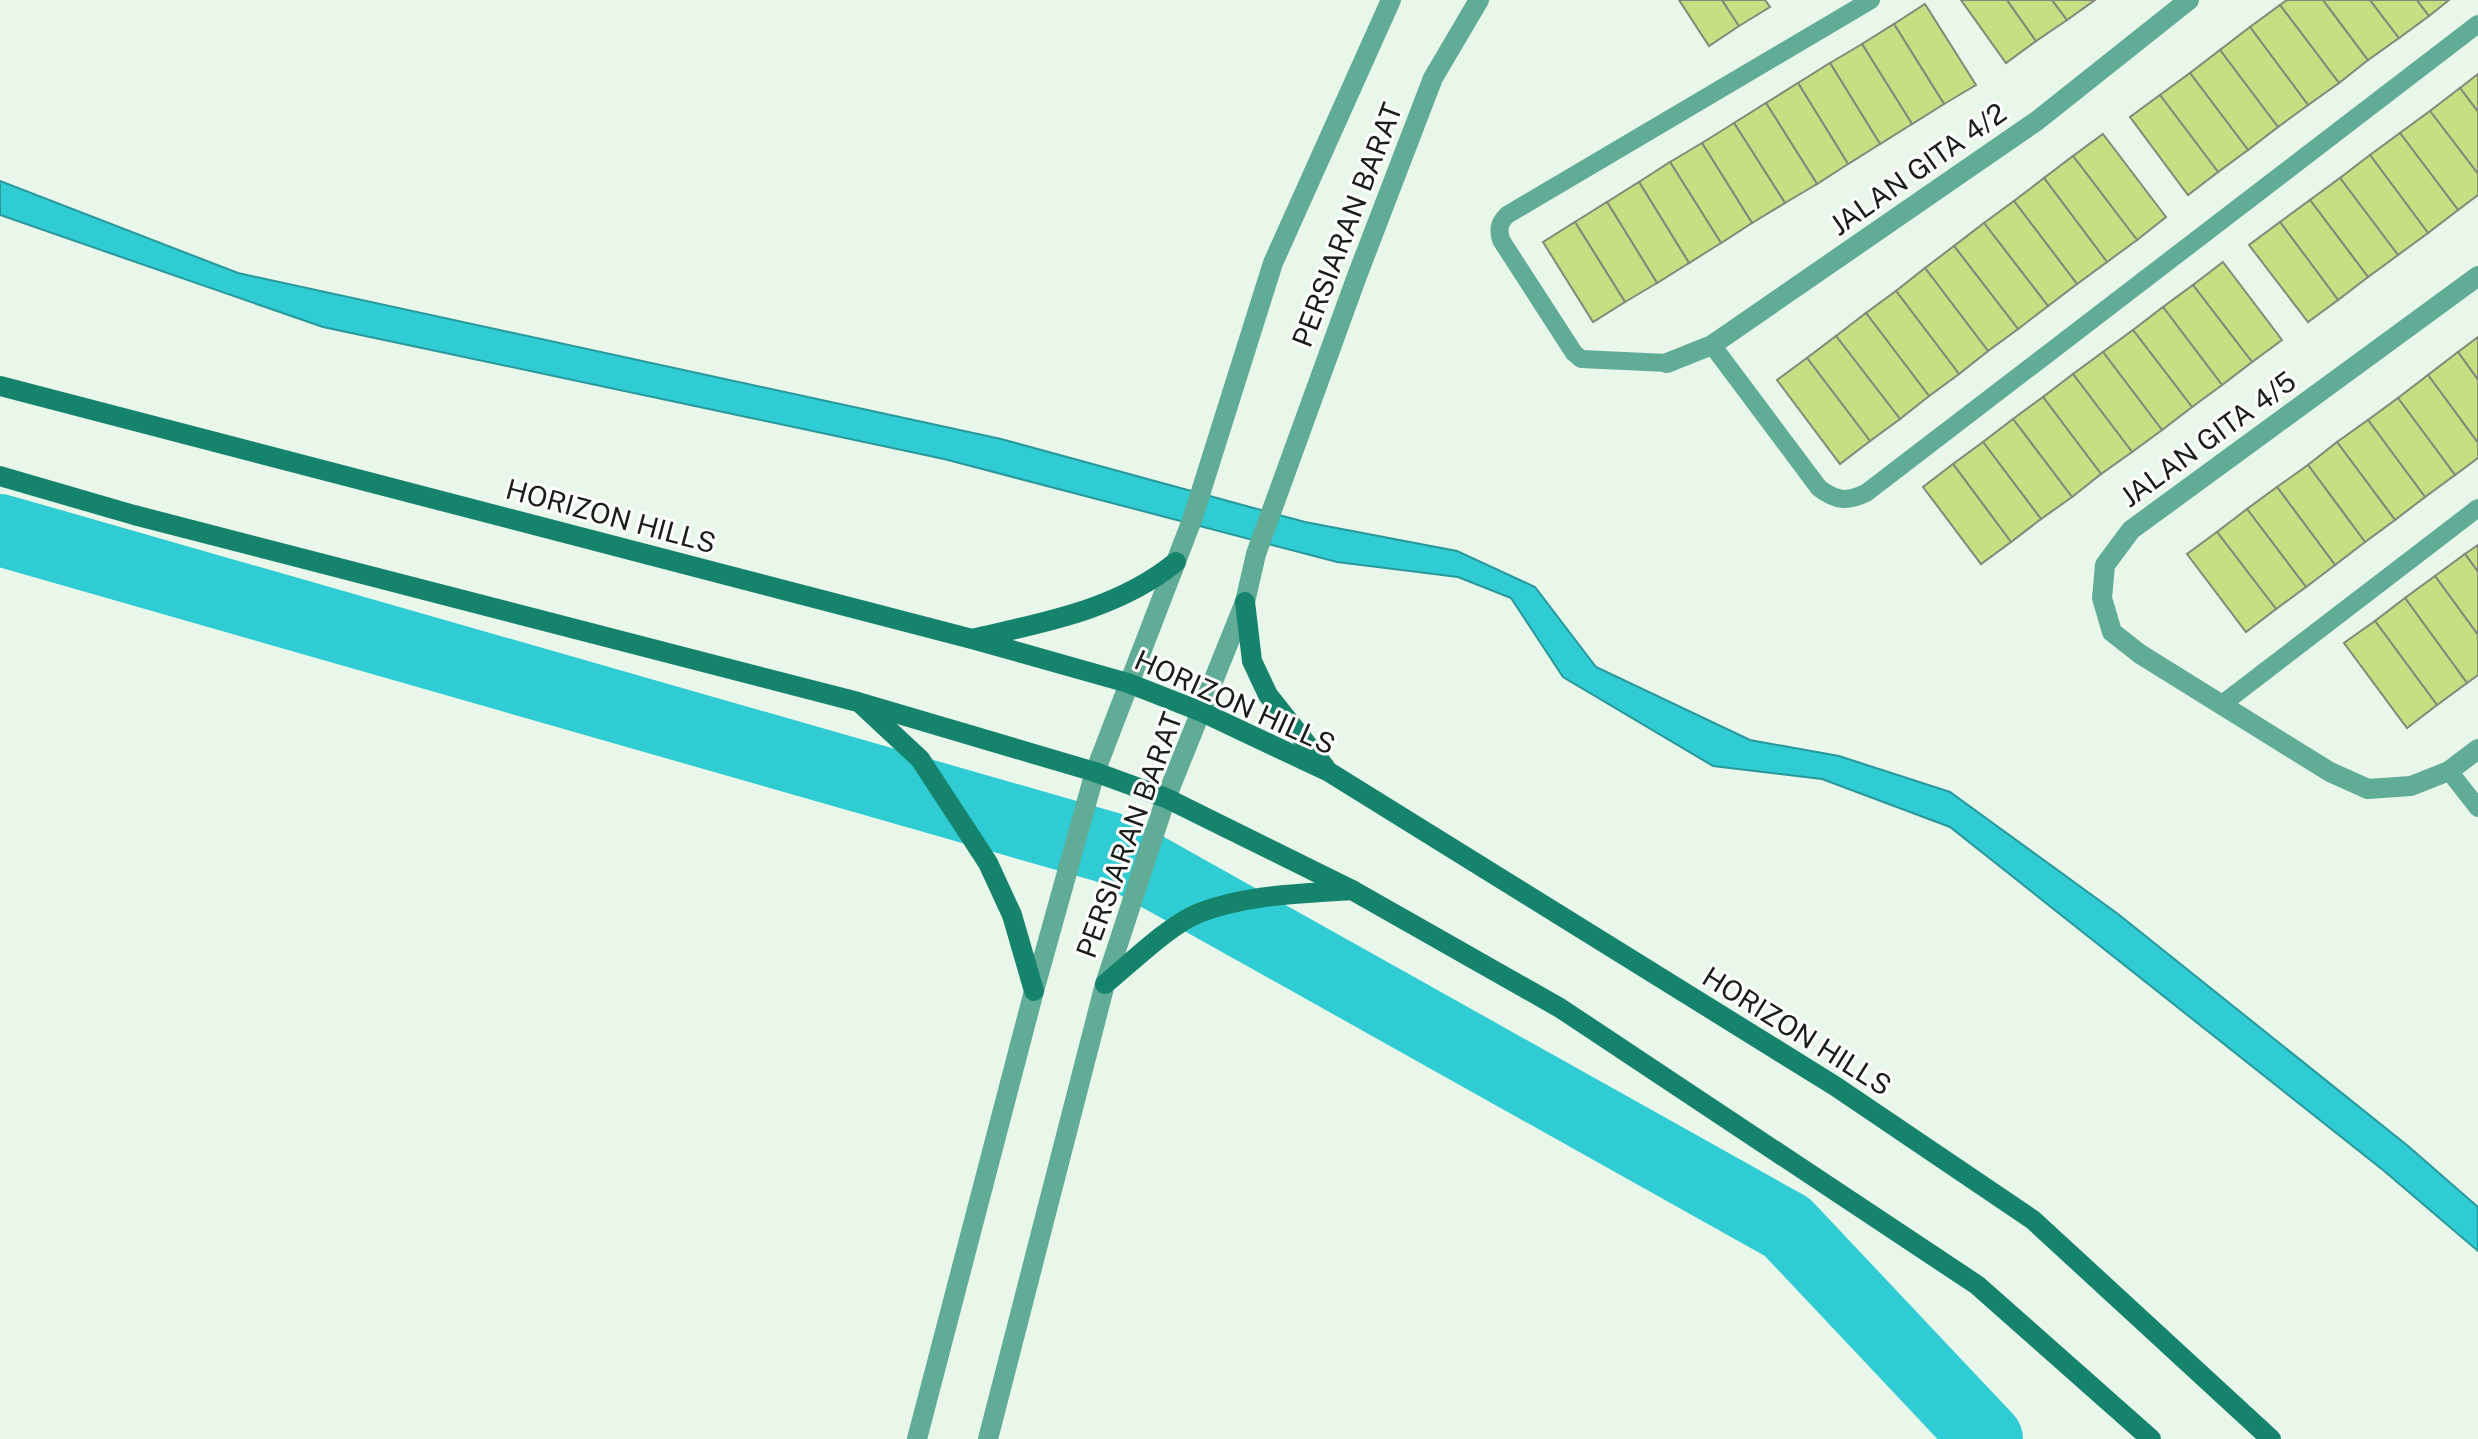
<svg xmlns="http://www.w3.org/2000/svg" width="2478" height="1439" font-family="'Public Sans',sans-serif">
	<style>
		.water { fill: #2fccd3; stroke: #28989b; stroke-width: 2 }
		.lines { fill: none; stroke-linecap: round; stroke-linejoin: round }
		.river { stroke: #2fccd3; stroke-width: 72 }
		.building { fill: #c5e083; stroke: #848979; stroke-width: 2 }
		.service { stroke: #60ac97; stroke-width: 18 }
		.minor { stroke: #60ac97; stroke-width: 20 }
		.tertiary { stroke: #60ac97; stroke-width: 20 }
		.secondary { stroke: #16846d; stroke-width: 20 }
		.labels { text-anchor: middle; stroke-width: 6; stroke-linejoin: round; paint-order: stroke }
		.street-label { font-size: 28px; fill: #191e19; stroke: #fff }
	</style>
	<rect width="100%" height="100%" fill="#e8f7e9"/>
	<polygon class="water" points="0,181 238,273 1001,439 1305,522 1457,551 1535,587 1596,667 1750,740 1839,756 1950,792 2118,914 2408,1146 2478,1207 2478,1251 2383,1170 1950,827 1822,779 1713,766 1563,677 1511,598 1458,577 1337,562 944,459 323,327 0,215"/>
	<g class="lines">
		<polyline class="river" points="0,530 1110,848 1787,1227 1987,1439"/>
	</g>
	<g class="building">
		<polygon points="1679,0 1722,0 1739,26 1709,46"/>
		<polygon points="1722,0 1765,0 1770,7 1739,26"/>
		<polygon points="1961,0 2007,0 2036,41 2006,63"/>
		<polygon points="2007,0 2052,0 2067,20 2036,41"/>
		<polygon points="2052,0 2095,0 2067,20"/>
		<polygon points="2287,0 2323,0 2368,60 2339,83 2280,5"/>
		<polygon points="2323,0 2370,0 2399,38 2368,60"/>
		<polygon points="2370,0 2417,0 2429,16 2399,38"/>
		<polygon points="2417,0 2449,0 2429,16"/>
		<polygon points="1925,4 1976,85 1944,104 1894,24"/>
		<polygon points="2280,5 2339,83 2308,105 2250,27"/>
		<polygon points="1894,24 1944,104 1912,124 1862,44"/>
		<polygon points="2250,27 2308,105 2278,127 2220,50"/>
		<polygon points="1862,44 1912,124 1880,144 1830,63"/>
		<polygon points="2220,50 2278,127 2248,150 2190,73"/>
		<polygon points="1830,63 1880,144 1848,164 1798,83"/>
		<polygon points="2190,73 2248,150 2218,172 2160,95"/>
		<polygon points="2478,74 2478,112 2460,88"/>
		<polygon points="1798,83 1848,164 1817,184 1766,103"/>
		<polygon points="2460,88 2478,112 2478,174 2430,111"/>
		<polygon points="2160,95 2218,172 2188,195 2130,117"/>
		<polygon points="1766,103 1817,184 1785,203 1734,123"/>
		<polygon points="2430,111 2478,174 2478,195 2458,210 2400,133"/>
		<polygon points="1734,123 1785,203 1752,223 1702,143"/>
		<polygon points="2400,133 2458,210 2428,233 2370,155"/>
		<polygon points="2103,134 2166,217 2137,240 2073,156"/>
		<polygon points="1702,143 1752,223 1721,243 1670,162"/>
		<polygon points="2370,155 2428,233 2398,255 2340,178"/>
		<polygon points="2073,156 2137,240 2107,262 2044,178"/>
		<polygon points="1670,162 1721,243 1689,263 1639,182"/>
		<polygon points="2044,178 2107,262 2077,284 2014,201"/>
		<polygon points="2340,178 2398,255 2368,277 2310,200"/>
		<polygon points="1639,182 1689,263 1657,283 1607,202"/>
		<polygon points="2310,200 2368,277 2338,300 2280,222"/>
		<polygon points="2014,201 2077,284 2048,306 1984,223"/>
		<polygon points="1607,202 1657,283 1625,302 1575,222"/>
		<polygon points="1575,222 1625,302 1593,322 1543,242"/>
		<polygon points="2280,222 2338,300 2308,322 2249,245"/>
		<polygon points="1984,223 2048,306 2018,329 1954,246"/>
		<polygon points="1954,246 2018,329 1988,351 1925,268"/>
		<polygon points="2223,262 2282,340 2252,362 2193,285"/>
		<polygon points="1925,268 1988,351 1959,374 1896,291"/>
		<polygon points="2193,285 2252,362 2222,385 2163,307"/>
		<polygon points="1896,291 1959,374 1929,396 1866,313"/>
		<polygon points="2163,307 2222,385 2192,407 2133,330"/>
		<polygon points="1866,313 1929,396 1900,419 1836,336"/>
		<polygon points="2133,330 2192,407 2162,430 2103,352"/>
		<polygon points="1836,336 1900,419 1870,441 1807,358"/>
		<polygon points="2478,337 2478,380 2458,352"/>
		<polygon points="2103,352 2162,430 2132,452 2073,374"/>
		<polygon points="2458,352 2478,380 2478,443 2428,375"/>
		<polygon points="1807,358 1870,441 1840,464 1777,380"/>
		<polygon points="2073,374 2132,452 2101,474 2043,397"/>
		<polygon points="2428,375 2478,443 2478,458 2455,475 2398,398"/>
		<polygon points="2043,397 2101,474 2072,497 2013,419"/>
		<polygon points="2398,398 2455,475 2425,497 2368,420"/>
		<polygon points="2013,419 2072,497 2041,519 1983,442"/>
		<polygon points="2368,420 2425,497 2395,520 2337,442"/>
		<polygon points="1983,442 2041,519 2011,542 1953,464"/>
		<polygon points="2337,442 2395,520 2365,542 2308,465"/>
		<polygon points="1953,464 2011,542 1981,564 1923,487"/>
		<polygon points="2308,465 2365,542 2335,565 2277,487"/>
		<polygon points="2277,487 2335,565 2306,587 2247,509"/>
		<polygon points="2247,509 2306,587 2276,609 2217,532"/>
		<polygon points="2217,532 2276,609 2246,632 2187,554"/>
		<polygon points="2478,545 2478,572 2465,554"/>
		<polygon points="2465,554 2478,572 2478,635 2435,576"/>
		<polygon points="2435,576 2478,635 2478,675 2467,683 2405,598"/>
		<polygon points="2405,598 2467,683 2437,705 2375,621"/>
		<polygon points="2375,621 2437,705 2407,728 2344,643"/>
	</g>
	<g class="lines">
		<g class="service">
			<path d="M1712,345L1819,488C1836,501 1847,502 1866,493L2478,24"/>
			<path d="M1667,363L1581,359L1574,353L1501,240C1498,229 1499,223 1507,215L1871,0"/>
			<polyline points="2221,705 2478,508"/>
			<polyline points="2449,771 2478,808"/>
		</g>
		<g class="minor">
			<polyline points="2478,276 2131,530 2105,565 2102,598 2112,632 2140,654 2330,772 2368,789 2411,786 2449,771 2478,749"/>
			<polyline points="1667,363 1712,345 2038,120 2189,0"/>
		</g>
		<g class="tertiary">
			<polyline points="917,1439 1034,991 1095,772 1192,520 1273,263 1391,0"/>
			<polyline points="988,1439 1105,984 1166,798 1245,602 1256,554 1357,276 1433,78 1479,0"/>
		</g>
		<g class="secondary">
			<polyline points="0,386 972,639 1128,683 1202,712 1329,772 1835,1086 2033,1220 2271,1439"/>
			<polyline points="0,476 134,515 858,702 1095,772 1166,798 1352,890 1560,1008 1977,1285 2151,1439"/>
			<polyline points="1245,602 1252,661 1268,695 1325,767"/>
			<path d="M976,638C1046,622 1118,609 1176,562"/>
			<polyline points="862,705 920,759 988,863 1012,915 1034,991"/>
			<path d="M1105,984C1131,963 1169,925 1199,913C1248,894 1301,894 1352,890"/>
		</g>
	</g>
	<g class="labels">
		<g class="street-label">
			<text transform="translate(1918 169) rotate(-35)" y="10">JALAN GITA 4/2</text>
			<text transform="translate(1347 225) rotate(-69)" y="10">PERSIARAN BARAT</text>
			<text transform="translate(2208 439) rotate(-36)" y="10">JALAN GITA 4/5</text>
			<text transform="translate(611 516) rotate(15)" y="10">HORIZON HILLS</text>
			<text transform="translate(1235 702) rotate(24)" y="10">HORIZON HILLS</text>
			<text transform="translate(1129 835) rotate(-70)" y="10">PERSIARAN BARAT</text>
			<text transform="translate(1797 1031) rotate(32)" y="10">HORIZON HILLS</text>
		</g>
	</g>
</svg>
